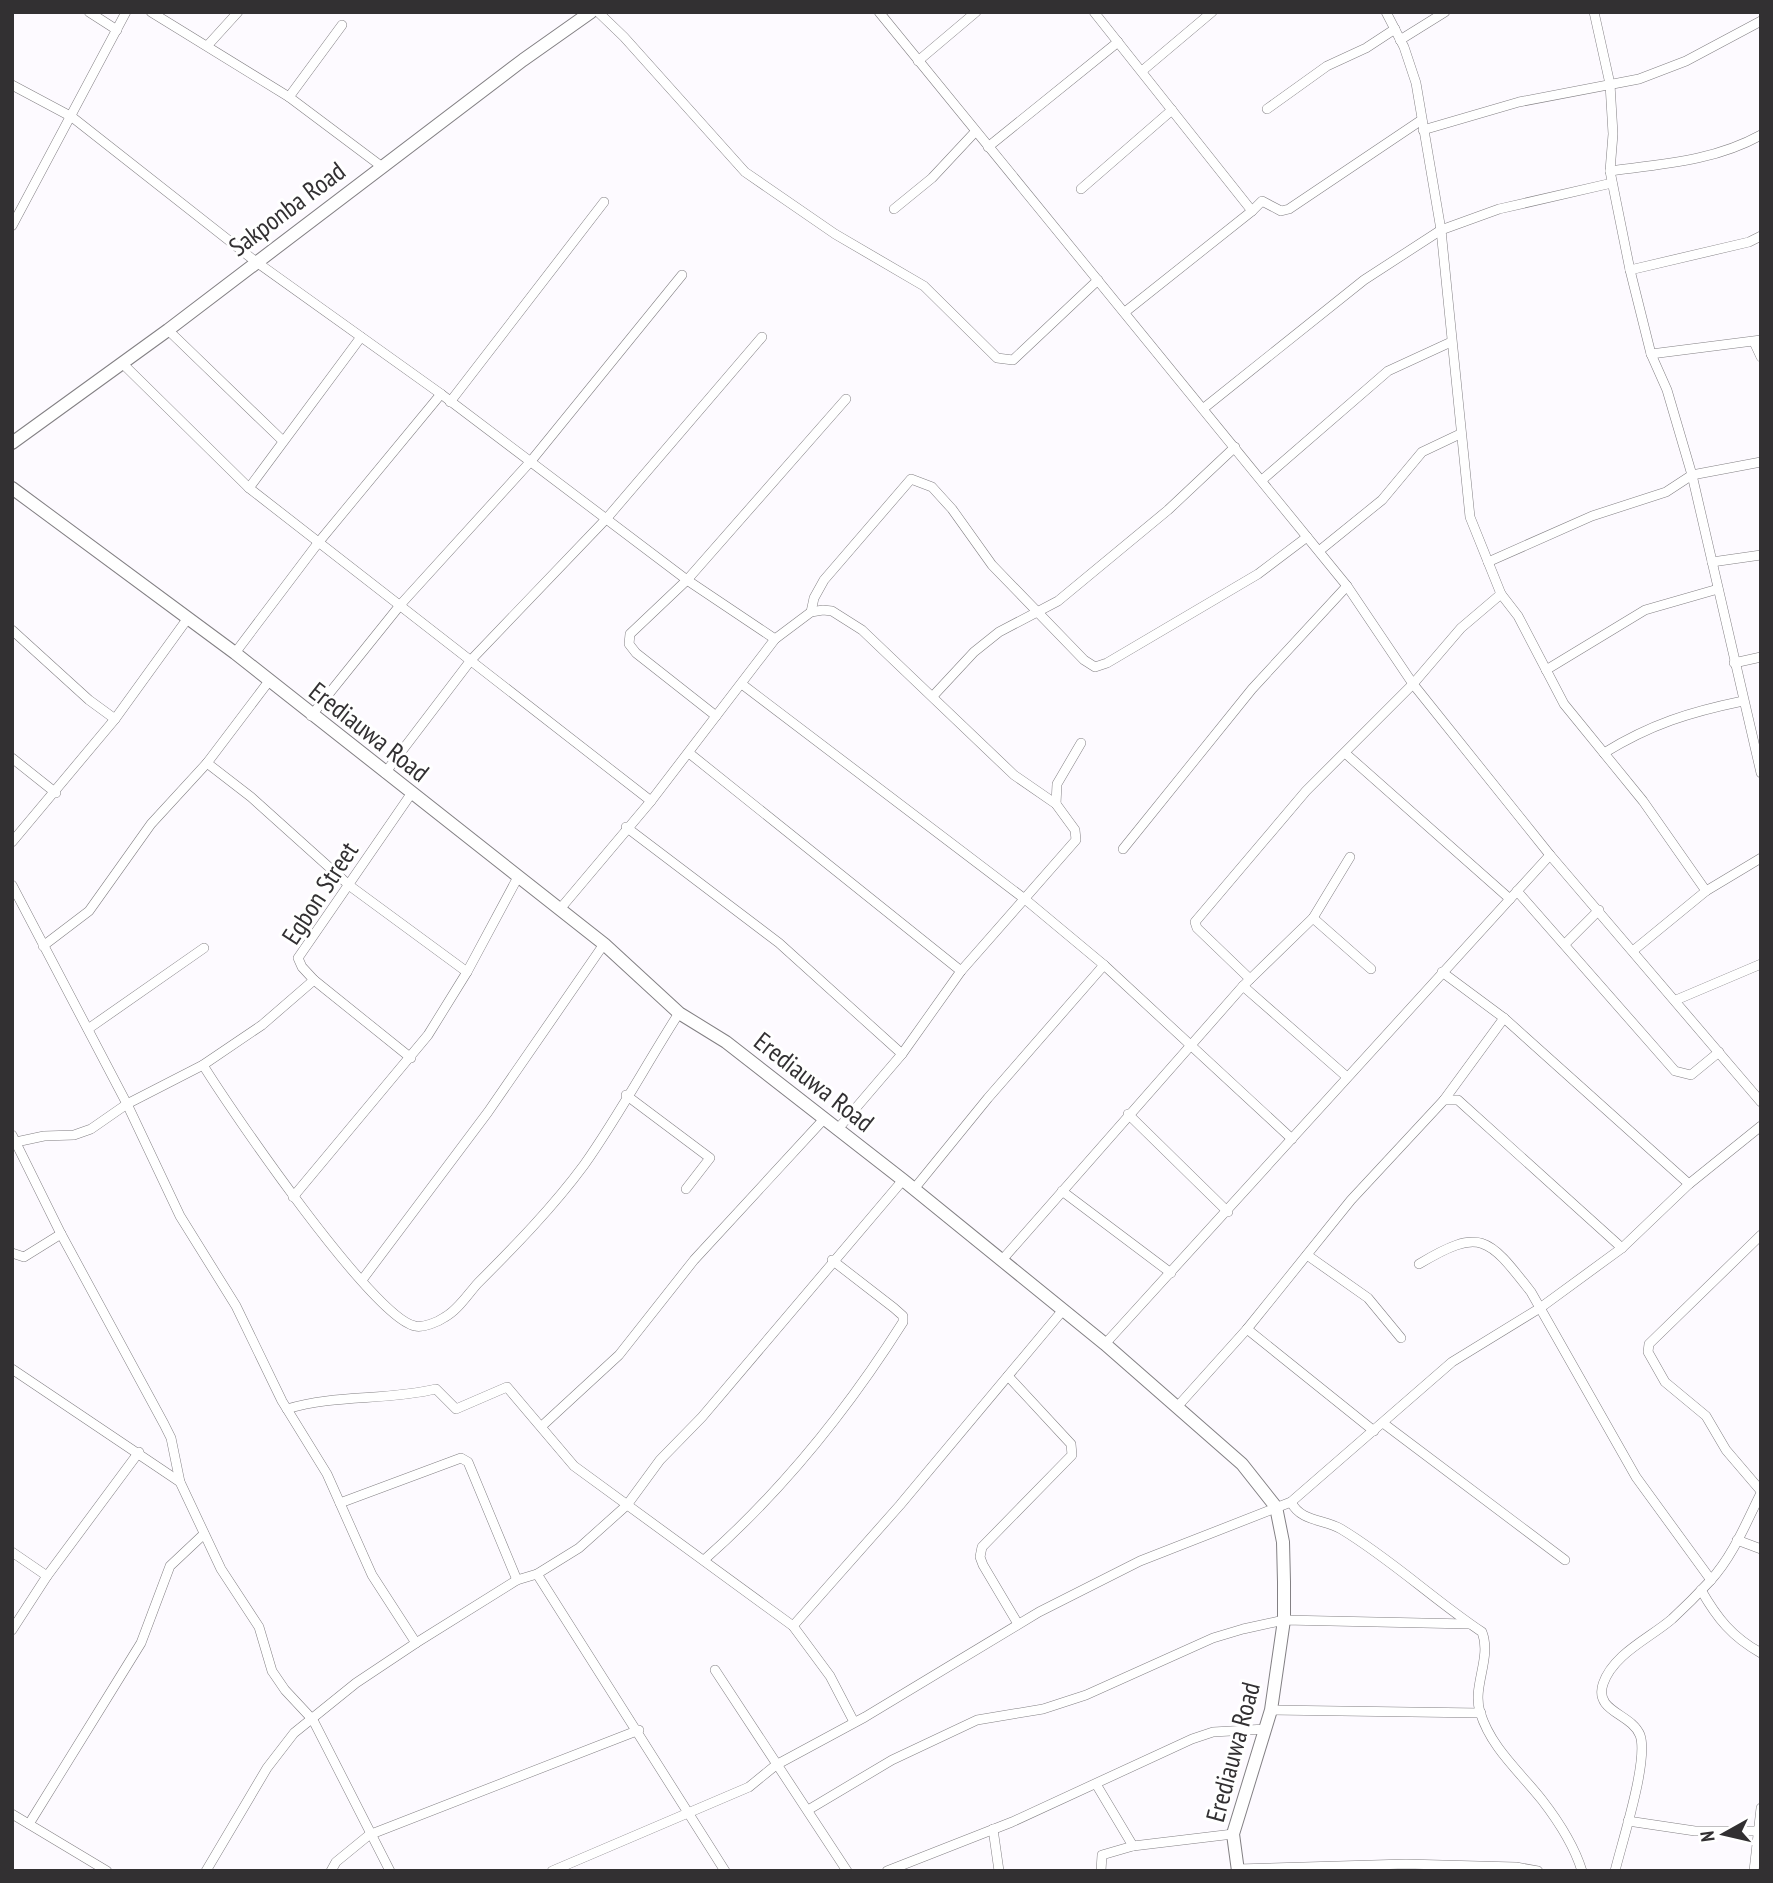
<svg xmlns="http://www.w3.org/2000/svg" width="1773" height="1883" font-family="'PT Sans Narrow',sans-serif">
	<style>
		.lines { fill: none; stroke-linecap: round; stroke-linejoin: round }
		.street-casing { stroke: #838084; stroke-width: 10 }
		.secondary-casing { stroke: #838084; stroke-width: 14 }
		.street { stroke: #fff; stroke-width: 9 }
		.secondary { stroke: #fff; stroke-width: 12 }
		.labels { text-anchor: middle; stroke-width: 6; stroke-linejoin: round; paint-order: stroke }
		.street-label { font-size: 26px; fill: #323032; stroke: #fff }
	</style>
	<rect width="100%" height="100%" fill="#fdfaff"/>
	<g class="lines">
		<defs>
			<g id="street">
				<polyline points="89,12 117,30"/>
				<polyline points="151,12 289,97 381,166"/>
				<polyline points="598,12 624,37 745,172 835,234 924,286 997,358 1013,360 1098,280"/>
				<polyline points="879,12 1347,586 1413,684 1550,855 1761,1102"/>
				<polyline points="1094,12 1252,211"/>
				<polyline points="1386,12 1404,47 1416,83 1441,230 1470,517 1501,594 1518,616 1564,704 1643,801 1706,891"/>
				<polyline points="1594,12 1610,84 1613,134 1610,171 1630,270 1651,354 1667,390 1692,475 1761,773"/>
				<polyline points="1400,40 1445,12"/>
				<polyline points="208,45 238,12"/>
				<polyline points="918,61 976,12"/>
				<polyline points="1142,71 1212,12"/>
				<polyline points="12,85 72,117 255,261 441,394 687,580 775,639 651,801 560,909"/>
				<polyline points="289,97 342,25"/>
				<polyline points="1267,109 1327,66 1366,48 1395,29"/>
				<polyline points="1423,130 1519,102 1639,79 1686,61 1761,21"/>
				<polyline points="988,147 1118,42"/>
				<path d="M1610,171C1663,164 1714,161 1761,135"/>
				<polyline points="1081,189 1172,110"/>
				<polyline points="894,209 932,178 975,132"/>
				<polyline points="12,226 126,12"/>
				<polyline points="1630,270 1749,242 1761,236"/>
				<polyline points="1125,312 1252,211 1262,201 1281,211 1289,209 1420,121"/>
				<polyline points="168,330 283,441"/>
				<polyline points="1754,342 1761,357"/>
				<polyline points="1651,354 1761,340"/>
				<polyline points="122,363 249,488 651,801"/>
				<polyline points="450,402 604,202"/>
				<polyline points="1204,408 1364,280 1441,230 1499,209 1612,183"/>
				<polyline points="1262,480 1388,371 1451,342"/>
				<polyline points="249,488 361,337"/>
				<polyline points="1319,551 1382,500 1422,452 1460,434"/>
				<polyline points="1488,562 1592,516 1666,492 1692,475 1761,462"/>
				<polyline points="1712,562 1761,555"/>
				<polyline points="811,612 814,598 824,580 911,479 932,487 952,509 992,565 1084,660 1095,667 1107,663 1258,574 1307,537"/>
				<polyline points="12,630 89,700 115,719"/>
				<polyline points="775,639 811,612 823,610 832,611 862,630 1014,775 1056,804 1075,830 1076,840 961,971 902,1054 837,1130"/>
				<polyline points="235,653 318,543 441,394"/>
				<polyline points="1734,663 1761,657"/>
				<polyline points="1546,670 1645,610 1718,589"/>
				<polyline points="743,685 1026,900 1104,965 1292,1139"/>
				<polyline points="934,695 974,652 999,632 1058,601 1168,510 1235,447"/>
				<polyline points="311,716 401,604 531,461 682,275"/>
				<polyline points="716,716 636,653 629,644 630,634 687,580 846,399"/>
				<polyline points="689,753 961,971"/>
				<polyline points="1345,753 1510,899"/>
				<path d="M1604,753C1651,724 1690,712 1743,701"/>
				<polyline points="12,758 56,793"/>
				<polyline points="207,763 251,797 350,886 467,972"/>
				<polyline points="385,773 471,660 607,518 762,337"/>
				<polyline points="411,794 298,958 302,967 314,980 411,1058"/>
				<polyline points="1056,804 1057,784 1081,743"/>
				<polyline points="626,827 779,943 902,1054"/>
				<polyline points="12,842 115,719 188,618"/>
				<polyline points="1123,849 1252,689 1347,586"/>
				<polyline points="12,885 127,1104 180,1216 236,1306 282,1401 327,1474 372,1575 416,1643"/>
				<polyline points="1517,891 1675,1071 1691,1075 1719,1052"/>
				<polyline points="1313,918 1371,969"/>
				<polyline points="1566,943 1599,910"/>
				<polyline points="43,946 89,911 151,824 207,763 269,681"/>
				<polyline points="1634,950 1706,891 1761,858"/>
				<polyline points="1442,972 1504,1018 1689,1184"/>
				<polyline points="1250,979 1197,928 1195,922 1306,791 1413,684 1461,628 1501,594"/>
				<polyline points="1243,986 1347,1077"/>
				<polyline points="1676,1000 1761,964"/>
				<polyline points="88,1029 204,948"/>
				<path d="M203,1065C230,1109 373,1318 415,1326C423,1328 438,1322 445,1317C458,1310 468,1294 478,1283C515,1246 553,1207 584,1165C618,1117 647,1063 679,1013"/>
				<polyline points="626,1095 710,1158 686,1189"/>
				<polyline points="1444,1100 1504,1018"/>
				<polyline points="1128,1114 1228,1212"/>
				<polyline points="12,1135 61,1234 164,1424 171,1438 180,1482 221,1569 259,1627 272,1671 285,1690 313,1720 390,1871"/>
				<polyline points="16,1142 44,1136 74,1135 91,1129 127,1104 203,1065 262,1025 314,980"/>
				<polyline points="914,1189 988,1098 1104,965"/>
				<polyline points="1062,1191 1171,1273"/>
				<polyline points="293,1197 428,1035 467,972 518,877"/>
				<polyline points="1761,1235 1649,1344 1648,1352 1665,1382 1706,1416 1726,1450 1761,1491"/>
				<polyline points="12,1253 24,1257 61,1234"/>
				<polyline points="1307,1255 1368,1298 1401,1338"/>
				<polyline points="1002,1260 1243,986 1313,918 1350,857"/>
				<path d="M1419,1264C1481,1227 1488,1237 1531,1292L1636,1477L1711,1580"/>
				<polyline points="362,1280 488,1112 604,944"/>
				<polyline points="1247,1329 1374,1431"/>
				<polyline points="1105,1344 1550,855"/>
				<polyline points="12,1369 180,1482"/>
				<polyline points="1008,1376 1071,1444 1072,1455 982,1547 980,1557 983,1565 1018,1624"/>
				<polyline points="1177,1407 1247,1329 1351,1200 1444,1100 1458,1100 1622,1248"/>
				<path d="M287,1409C336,1394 386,1401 436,1389L456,1409L507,1387L574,1466L793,1626L830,1676L854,1722"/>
				<polyline points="1383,1423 1565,1560"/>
				<polyline points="543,1425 619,1355 694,1260 824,1119"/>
				<path d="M1291,1502C1301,1522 1324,1519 1341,1529C1391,1559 1434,1600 1482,1632C1492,1658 1472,1686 1480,1712C1491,1748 1520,1772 1542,1800C1559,1822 1574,1845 1582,1871"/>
				<polyline points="340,1503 461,1458 468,1462 517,1580"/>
				<polyline points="1737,1540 1761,1549"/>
				<polyline points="12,1552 47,1576"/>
				<path d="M704,1560C781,1492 848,1409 903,1322V1316L894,1308L832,1260"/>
				<polyline points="537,1574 725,1871"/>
				<path d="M1701,1590C1717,1618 1732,1637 1761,1653"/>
				<polyline points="793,1626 900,1505 1063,1310"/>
				<polyline points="12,1630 47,1576 139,1452"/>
				<polyline points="715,1670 847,1871"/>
				<polyline points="1271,1710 1481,1713"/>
				<polyline points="1096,1784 1133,1846"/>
				<polyline points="808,1810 892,1760 977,1720 1043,1709 1086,1695 1213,1638 1243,1629 1284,1620 1469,1624"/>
				<polyline points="12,1814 107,1871"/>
				<polyline points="1628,1821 1695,1831 1757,1831"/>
				<polyline points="29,1824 141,1643 170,1566 204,1534"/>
				<polyline points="993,1829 999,1871"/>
				<polyline points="1237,1869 1406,1864 1516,1867 1538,1871"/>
				<polyline points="206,1871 267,1768 294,1733 356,1683 416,1643 517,1580 537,1574 579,1548 627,1505 660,1460 702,1417 903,1180"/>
				<polyline points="331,1871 336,1862 369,1835 639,1730"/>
				<polyline points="552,1871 749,1787 776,1765 865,1717 1039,1612 1140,1561 1291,1502 1452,1362 1540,1308 1622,1248 1689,1184 1761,1126"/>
				<polyline points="887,1871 1012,1822 1192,1739 1213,1732 1266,1729"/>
				<polyline points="1101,1871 1102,1855 1133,1846 1233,1834"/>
				<path d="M1615,1871C1622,1842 1649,1760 1640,1735C1631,1713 1594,1712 1603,1684C1613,1654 1650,1638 1672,1619C1685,1607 1698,1594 1710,1581C1733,1556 1746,1523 1761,1493"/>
				<polyline points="1754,1871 1761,1808"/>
			</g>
			<g id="secondary">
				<polyline points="12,443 168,330 523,60 591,12"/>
				<polyline points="12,488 235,653 604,944 679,1013 726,1042 903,1180 1105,1344 1242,1464 1276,1507 1283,1542 1284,1582 1284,1620 1271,1710 1233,1834 1238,1871"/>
			</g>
		</defs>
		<use href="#street" class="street-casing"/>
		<use href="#secondary" class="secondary-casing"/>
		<use href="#street" class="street"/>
		<use href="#secondary" class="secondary"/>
	</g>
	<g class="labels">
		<g class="street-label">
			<text transform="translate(287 209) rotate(-37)" y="9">Sakponba Road</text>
			<text transform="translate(369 732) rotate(38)" y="9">Erediauwa Road</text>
			<text transform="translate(320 893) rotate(-57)" y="9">Egbon Street</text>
			<text transform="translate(814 1082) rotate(38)" y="9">Erediauwa Road</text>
			<text transform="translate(1233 1752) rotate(-75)" y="9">Erediauwa Road</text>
		</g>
	</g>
	<rect width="1773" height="1883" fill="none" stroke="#323032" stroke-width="28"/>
	<g transform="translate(1724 1834) rotate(262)" stroke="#ffffff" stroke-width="5" paint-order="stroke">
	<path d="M0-5L12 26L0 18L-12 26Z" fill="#323032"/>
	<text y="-10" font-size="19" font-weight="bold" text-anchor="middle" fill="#323032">N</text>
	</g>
</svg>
